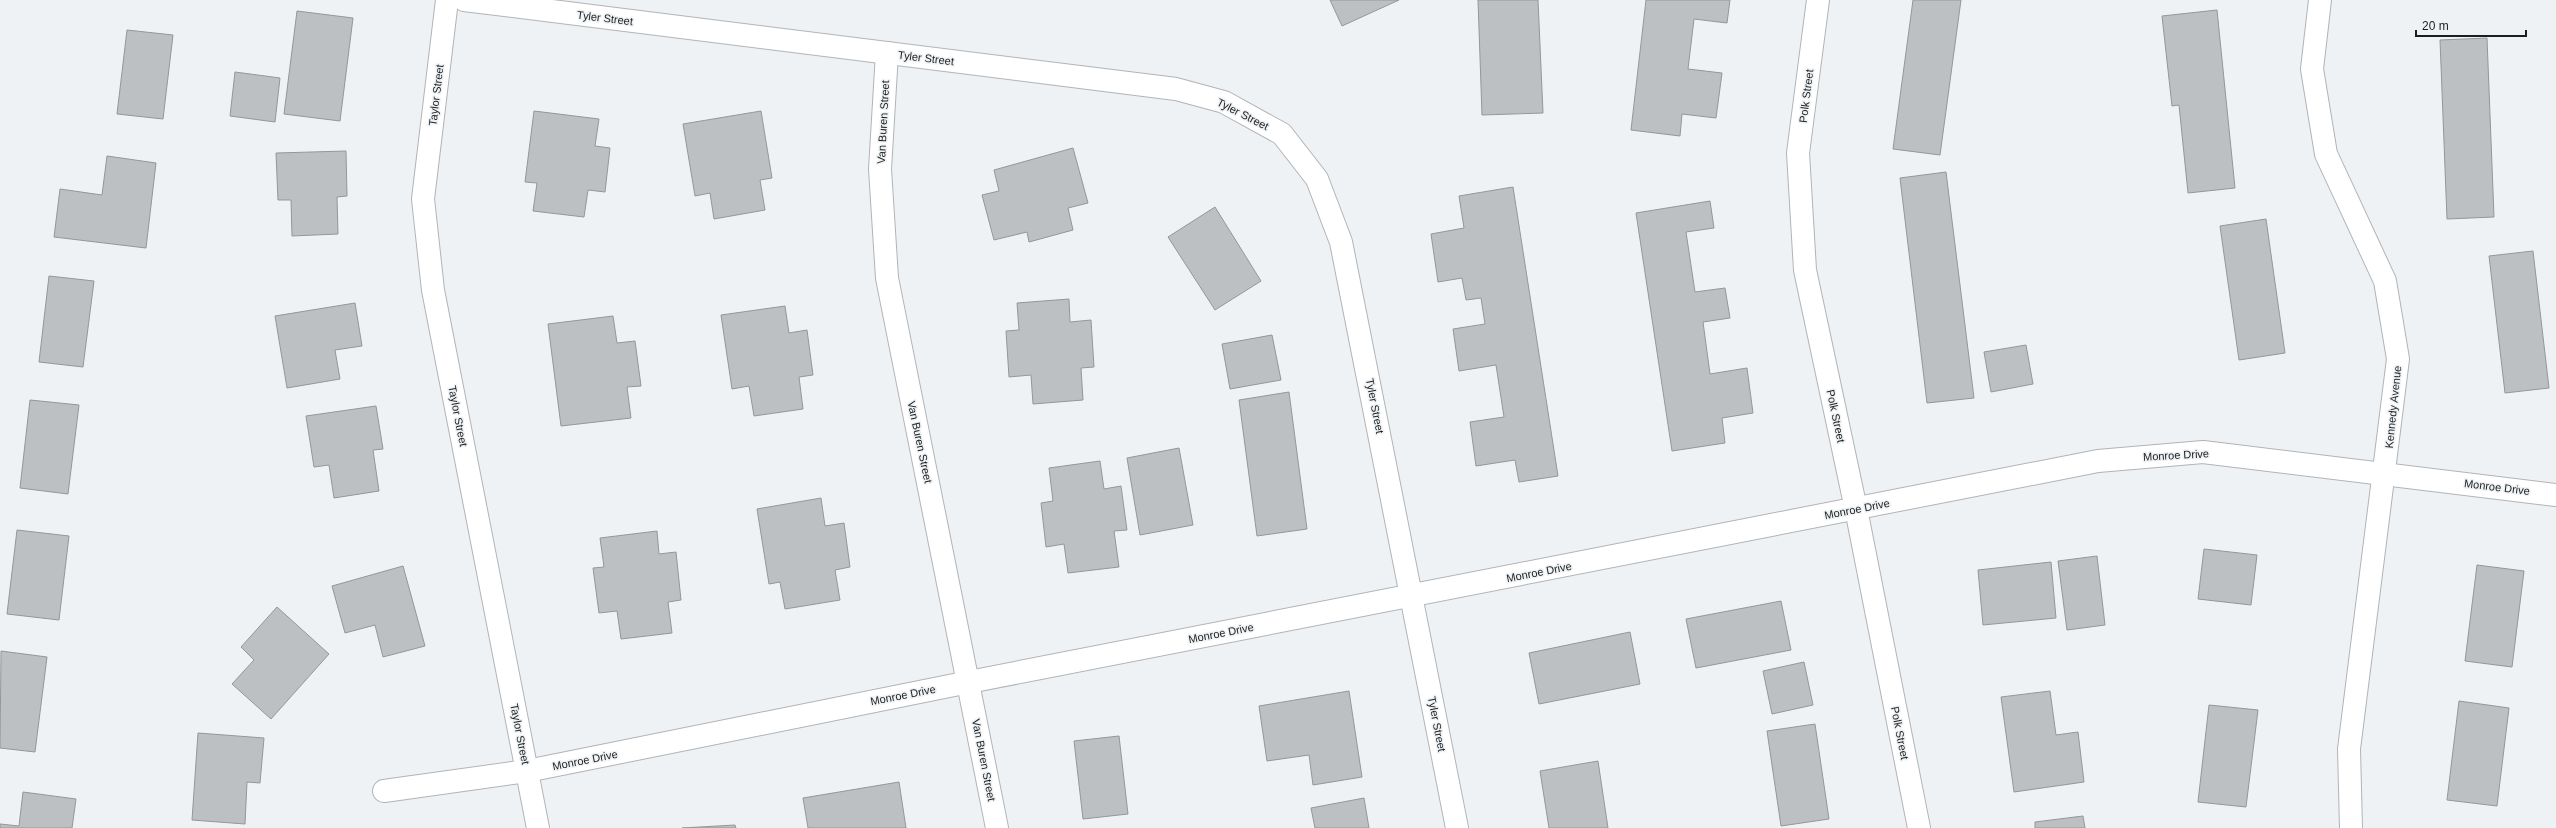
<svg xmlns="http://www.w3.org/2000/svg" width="2556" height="828" font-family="Helvetica,sans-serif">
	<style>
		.building { fill: #bdc0c2; stroke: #94979a }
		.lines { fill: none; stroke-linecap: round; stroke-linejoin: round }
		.minor-casing { stroke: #b1b4b7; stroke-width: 24 }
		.minor { stroke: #fff; stroke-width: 22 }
		.labels { text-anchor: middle; stroke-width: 3; stroke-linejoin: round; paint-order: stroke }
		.street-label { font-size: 11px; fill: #1c1d1e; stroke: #eef2f4 }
	</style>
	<rect width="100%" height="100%" fill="#eef2f4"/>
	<g class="building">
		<polygon points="1330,0 1399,0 1342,26"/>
		<polygon points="1478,0 1538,0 1543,113 1482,115"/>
		<polygon points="1646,0 1730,0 1727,23 1694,19 1688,69 1722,73 1716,118 1682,114 1680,136 1631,130"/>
		<polygon points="1913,0 1961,0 1940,155 1893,149"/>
		<polygon points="2217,10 2235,188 2188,193 2179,105 2172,106 2162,16"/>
		<polygon points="297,11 353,18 340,121 284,114"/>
		<polygon points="127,30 173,35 163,119 117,114"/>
		<polygon points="2487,38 2494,217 2447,219 2440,40"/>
		<polygon points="235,72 280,78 275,122 230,116"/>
		<polygon points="534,111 599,119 595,146 610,148 605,192 588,190 584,217 533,211 537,183 525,182"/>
		<polygon points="761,111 772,178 760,180 765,210 714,219 710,193 695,196 683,124"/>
		<polygon points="1073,148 1088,203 1068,208 1073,230 1029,242 1027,232 994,240 982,195 999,191 994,170"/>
		<polygon points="346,151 347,196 337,197 338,234 292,236 291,200 278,200 276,153"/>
		<polygon points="107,156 156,163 146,248 54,237 60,189 102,195"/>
		<polygon points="1946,172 1974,398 1927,403 1900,178"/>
		<polygon points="1513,187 1558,476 1519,482 1515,460 1476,466 1470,422 1504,417 1496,365 1459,371 1453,329 1485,324 1481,298 1466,300 1462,278 1438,282 1431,234 1464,228 1459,196"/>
		<polygon points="1710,201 1714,228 1686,232 1695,292 1725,288 1730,318 1703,322 1710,374 1747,368 1753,413 1722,418 1725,443 1672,451 1636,213"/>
		<polygon points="1215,207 1261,281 1215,310 1168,237"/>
		<polygon points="2266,219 2285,353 2239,360 2220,226"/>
		<polygon points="2533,251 2549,388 2505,393 2489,256"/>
		<polygon points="49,276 94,281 83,367 39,362"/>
		<polygon points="1069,299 1070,322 1091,320 1094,367 1081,368 1083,400 1033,404 1031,375 1009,377 1006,331 1019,330 1017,303"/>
		<polygon points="355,303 362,346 335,350 340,379 287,388 275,316"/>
		<polygon points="785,306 789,333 807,330 813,375 799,377 803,409 754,416 749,386 732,389 721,315"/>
		<polygon points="613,316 617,343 635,341 641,386 627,387 631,418 561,426 548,324"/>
		<polygon points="1272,335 1281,380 1230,389 1222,344"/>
		<polygon points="2026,345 2033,384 1991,392 1984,352"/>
		<polygon points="1289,392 1307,529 1257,536 1239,400"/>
		<polygon points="30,400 79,405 68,494 20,488"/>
		<polygon points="376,406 383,449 373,450 379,491 334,498 329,465 314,467 306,416"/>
		<polygon points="1179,448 1193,525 1140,535 1127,458"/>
		<polygon points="1100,461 1104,489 1121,486 1127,530 1114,531 1119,567 1068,573 1064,544 1046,547 1041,503 1053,501 1049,468"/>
		<polygon points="821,498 825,526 844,523 850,567 835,570 840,600 785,609 780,582 769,584 757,509"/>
		<polygon points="17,530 69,536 59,620 7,614"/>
		<polygon points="657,531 659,554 676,552 681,600 668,602 672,633 621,639 617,611 599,613 593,568 604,567 600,538"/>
		<polygon points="2204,549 2257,555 2251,605 2198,599"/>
		<polygon points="2097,556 2105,625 2067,630 2058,561"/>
		<polygon points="2051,562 2056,618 1983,625 1978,570"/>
		<polygon points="2477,565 2524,571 2512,667 2465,661"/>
		<polygon points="403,566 425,646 383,657 375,625 345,633 332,586"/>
		<polygon points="1781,601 1791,650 1696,668 1686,619"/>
		<polygon points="277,607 329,654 271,719 232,684 254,660 241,647"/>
		<polygon points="1630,632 1640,684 1539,704 1529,653"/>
		<polygon points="1,651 47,657 35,752 0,748"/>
		<polygon points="1804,662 1813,705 1772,714 1763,671"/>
		<polygon points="1349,691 1362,777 1313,785 1309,755 1267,761 1259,706"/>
		<polygon points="2050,691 2056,735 2078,732 2084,782 2014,792 2001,697"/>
		<polygon points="2459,701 2509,708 2497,806 2447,800"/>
		<polygon points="2209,705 2258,710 2246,807 2198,802"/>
		<polygon points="1815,724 1829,819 1781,826 1767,731"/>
		<polygon points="198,733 264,738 260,783 247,782 245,824 192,820"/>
		<polygon points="1119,736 1128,814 1083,819 1074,741"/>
		<polygon points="1598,761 1608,828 1549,828 1540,771"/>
		<polygon points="899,782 906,828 808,828 803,798"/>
		<polygon points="23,792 76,799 72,828 0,828 0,824 19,826"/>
		<polygon points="1364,798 1369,828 1315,828 1311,808"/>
		<polygon points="2083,816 2085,828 2035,828 2035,822"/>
		<polygon points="735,825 736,828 682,828"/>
	</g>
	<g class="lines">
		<defs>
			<g id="minor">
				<polyline points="447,0 423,199 433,290 538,828"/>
				<polyline points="464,0 1176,89 1224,102 1282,134 1317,179 1341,242 1457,828"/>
				<polyline points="1818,0 1798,153 1805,270 1856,509 1919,828"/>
				<polyline points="2320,0 2312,69 2326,154 2385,281 2398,359 2349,749 2351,828"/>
				<polyline points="887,53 880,169 887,278 997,828"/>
				<polyline points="384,791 527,771 969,682 2098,461 2203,452 2556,495"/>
			</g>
		</defs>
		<use href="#minor" class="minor-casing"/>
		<use href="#minor" class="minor"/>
	</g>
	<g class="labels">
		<g class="street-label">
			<text transform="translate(605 18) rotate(7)" y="4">Tyler Street</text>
			<text transform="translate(926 58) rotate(7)" y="4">Tyler Street</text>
			<text transform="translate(436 95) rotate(-83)" y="4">Taylor Street</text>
			<text transform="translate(1806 96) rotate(-83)" y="4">Polk Street</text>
			<text transform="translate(1243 114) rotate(27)" y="4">Tyler Street</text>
			<text transform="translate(883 122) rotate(-87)" y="4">Van Buren Street</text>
			<text transform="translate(1375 406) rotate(79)" y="4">Tyler Street</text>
			<text transform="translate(2393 407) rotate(-84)" y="4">Kennedy Avenue</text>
			<text transform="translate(458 416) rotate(79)" y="4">Taylor Street</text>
			<text transform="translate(1836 416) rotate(78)" y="4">Polk Street</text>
			<text transform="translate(920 442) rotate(78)" y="4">Van Buren Street</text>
			<text transform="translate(2176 455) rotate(-3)" y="4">Monroe Drive</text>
			<text transform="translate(2497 487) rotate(7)" y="4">Monroe Drive</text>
			<text transform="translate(1857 509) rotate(-11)" y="4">Monroe Drive</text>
			<text transform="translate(1539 572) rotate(-11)" y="4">Monroe Drive</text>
			<text transform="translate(1221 633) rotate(-11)" y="4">Monroe Drive</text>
			<text transform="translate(903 695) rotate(-11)" y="4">Monroe Drive</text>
			<text transform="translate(1437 724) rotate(79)" y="4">Tyler Street</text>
			<text transform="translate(1900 733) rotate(79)" y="4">Polk Street</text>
			<text transform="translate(520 734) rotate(79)" y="4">Taylor Street</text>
			<text transform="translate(585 760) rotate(-11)" y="4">Monroe Drive</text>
			<text transform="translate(984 760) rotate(79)" y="4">Van Buren Street</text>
		</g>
	</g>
	<path d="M2416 30v6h110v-6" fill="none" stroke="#1c1d1e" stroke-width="2"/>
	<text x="2422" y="30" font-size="12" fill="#1c1d1e" stroke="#eef2f4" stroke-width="3" paint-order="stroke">20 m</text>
</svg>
